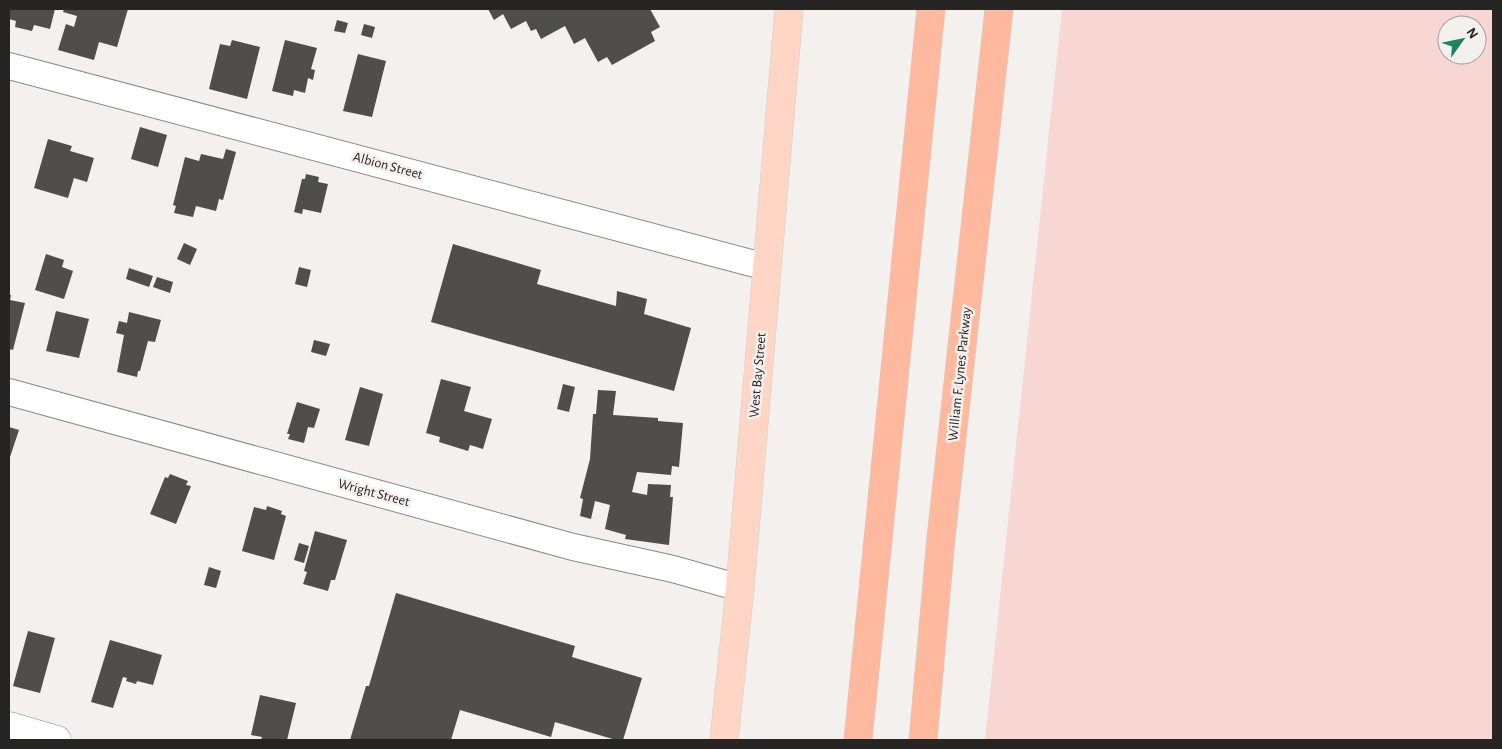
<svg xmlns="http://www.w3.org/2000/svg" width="1502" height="749" font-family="'Alegreya Sans',sans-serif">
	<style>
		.green { fill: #f8d6d4; fill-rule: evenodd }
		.building { fill: #504e4b }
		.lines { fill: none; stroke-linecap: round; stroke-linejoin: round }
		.minor-casing { stroke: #8c8986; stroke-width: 28 }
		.tertiary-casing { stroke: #8c8986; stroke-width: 29 }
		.primary-casing { stroke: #cfcfcf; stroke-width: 29 }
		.motorway-casing { stroke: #cfcfcf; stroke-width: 29 }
		.minor { stroke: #fff; stroke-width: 26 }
		.tertiary { stroke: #fff; stroke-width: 28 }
		.primary { stroke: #ffd5c5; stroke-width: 28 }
		.motorway { stroke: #ffb99e; stroke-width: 28 }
		.labels { text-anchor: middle; stroke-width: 5; stroke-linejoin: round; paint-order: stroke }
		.street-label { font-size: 14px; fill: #262523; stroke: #f4f0ed }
	</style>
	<rect width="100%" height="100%" fill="#f4f0ed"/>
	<path class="green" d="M1062,9H1493V740H985ZM1447,25H1477V55H1447Z"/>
	<g class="building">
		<polygon points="9,9 55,9 50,29 34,25 32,31 15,27 16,21 9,19"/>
		<polygon points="64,9 128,9 117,47 99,42 94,60 58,50 66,24 74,27 77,16 63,12"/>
		<polygon points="488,9 650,9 660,27 651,32 655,41 612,65 607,57 598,62 585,38 574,44 565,26 541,39 536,29 531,31 526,21 511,29 503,14 494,20"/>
		<polygon points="337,20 348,23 345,33 334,31"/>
		<polygon points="364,24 375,27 372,38 361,35"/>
		<polygon points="232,40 260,47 247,99 209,89 220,44 230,46"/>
		<polygon points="285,40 317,48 311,69 315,70 313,80 308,78 305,93 294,90 293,96 272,91"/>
		<polygon points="358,54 386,61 372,117 343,111"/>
		<polygon points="140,127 167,135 158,167 131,159"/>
		<polygon points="48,139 72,146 70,151 94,158 87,182 74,178 68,198 34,188"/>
		<polygon points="226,149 236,152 223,200 219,199 216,211 196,206 193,217 174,213 176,206 173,205 185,157 199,161 201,154 223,159"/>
		<polygon points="306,174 319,177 318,182 328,184 321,213 303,209 302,214 294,212 302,179 305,179"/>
		<polygon points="184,243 197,249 190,265 177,259"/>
		<polygon points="453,244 541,270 537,284 616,306 617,291 647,299 644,314 691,328 674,391 431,322"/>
		<polygon points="46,254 64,260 62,267 73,271 64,299 35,290"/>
		<polygon points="299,267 311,270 307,287 295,284"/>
		<polygon points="129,268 153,276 149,287 126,279"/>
		<polygon points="157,277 173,282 170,293 153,287"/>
		<polygon points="9,295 11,295 10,300 25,303 13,350 9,349"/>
		<polygon points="56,311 89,319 79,358 46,351"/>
		<polygon points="129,312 161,320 155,342 148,341 140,371 138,371 137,377 117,372 124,335 116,333 119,321 127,323"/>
		<polygon points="314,340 330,344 326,356 311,352"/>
		<polygon points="441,379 471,387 464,411 492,419 483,449 470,445 468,451 439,442 440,437 426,433"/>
		<polygon points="563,384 575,387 569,412 557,409"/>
		<polygon points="360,387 383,394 369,446 345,440"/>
		<polygon points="598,390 616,391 613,415 658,418 658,421 683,423 679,467 672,466 671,475 637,472 632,492 647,495 648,484 671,485 670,497 673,497 669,545 625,539 626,535 605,529 610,505 595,501 591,519 580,516 583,499 580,498 590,459 593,414 596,414"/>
		<polygon points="297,402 320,409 314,428 308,427 304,443 288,439 290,434 287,434"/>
		<polygon points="9,427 19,430 9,460"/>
		<polygon points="170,474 188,481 186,485 191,486 176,524 150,514 165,477 168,478"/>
		<polygon points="267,506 282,511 281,514 286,516 274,560 242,551 254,507 266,510"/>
		<polygon points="315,531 347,540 335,580 331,580 328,591 303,584 307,572 304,571"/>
		<polygon points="299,543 309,546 304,563 294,560"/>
		<polygon points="209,567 221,571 216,588 204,585"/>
		<polygon points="396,593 575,646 572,657 642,678 623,740 616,740 555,722 551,737 460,710 451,740 350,740 366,686 369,686"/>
		<polygon points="28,631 55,638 40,693 13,686"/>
		<polygon points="110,640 162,655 153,685 137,681 136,684 126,681 127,678 123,677 113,708 91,702"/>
		<polygon points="260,695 296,703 287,740 261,740 262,737 251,735"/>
	</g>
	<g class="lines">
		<defs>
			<g id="minor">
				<polyline points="9,66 766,267"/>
				<polyline points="9,392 573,547 673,569 740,588"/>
			</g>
			<polyline id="tertiary" points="9,726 57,740"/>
			<polyline id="primary" points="724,740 740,588 789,9"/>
			<g id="motorway">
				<polyline points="858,740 931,9"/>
				<polyline points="923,740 941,538 999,9"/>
			</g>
		</defs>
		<use href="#minor" class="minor-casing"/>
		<use href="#tertiary" class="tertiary-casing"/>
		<use href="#primary" class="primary-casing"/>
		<use href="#motorway" class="motorway-casing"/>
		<use href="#minor" class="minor"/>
		<use href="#tertiary" class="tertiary"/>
		<use href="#primary" class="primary"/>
		<use href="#motorway" class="motorway"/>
	</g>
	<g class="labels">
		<g class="street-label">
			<text transform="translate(388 165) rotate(15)" y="5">Albion Street</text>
			<text transform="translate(959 374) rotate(-84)" y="5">William F. Lynes Parkway</text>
			<text transform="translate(757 375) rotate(-85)" y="5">West Bay Street</text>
			<text transform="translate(374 492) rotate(15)" y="5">Wright Street</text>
		</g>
	</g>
	<rect width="1502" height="749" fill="none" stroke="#262523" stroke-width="20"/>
	<g transform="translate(1462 40) rotate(57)"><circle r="24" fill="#f4f0ed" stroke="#a29f9c"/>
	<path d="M0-4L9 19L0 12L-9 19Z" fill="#1b8561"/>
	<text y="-8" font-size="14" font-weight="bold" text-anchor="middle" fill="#262523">N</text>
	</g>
</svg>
